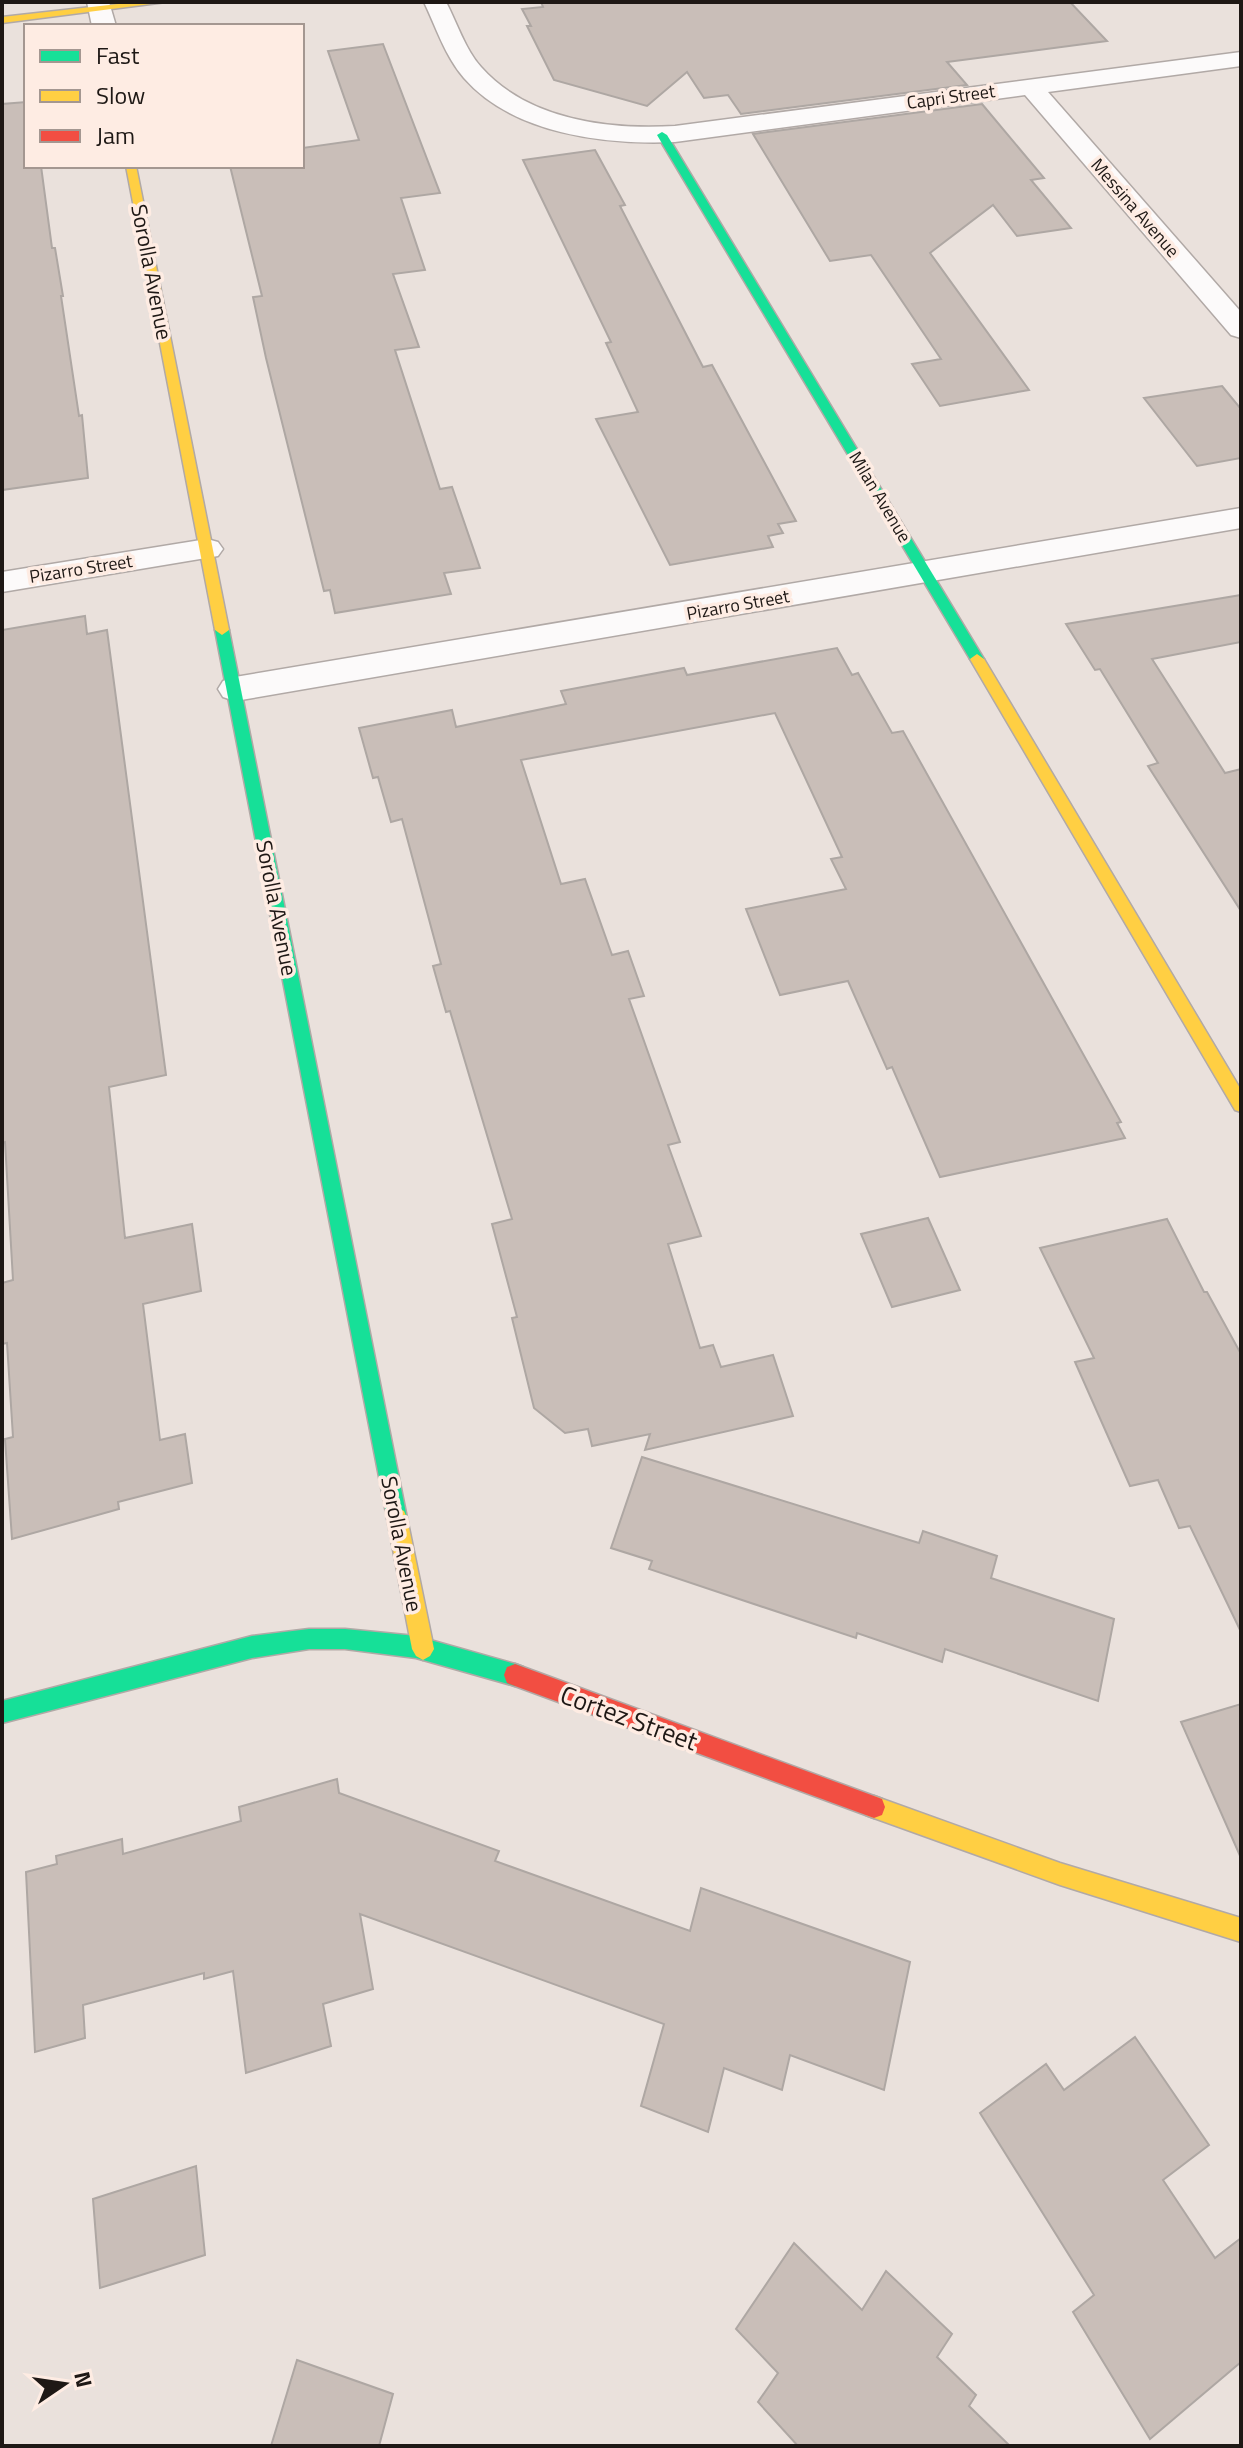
<svg xmlns="http://www.w3.org/2000/svg" width="1243" height="2448" font-family="'Titillium Web',sans-serif">
	<style>
		.building { fill: #c9beb8; stroke: #aea7a3; stroke-width: 2 }
		.lines { fill: none; stroke-linecap: round; stroke-linejoin: round }
		.street-casing { stroke: #b1a9a6; stroke-width: 3 }
		.fast-casing { stroke: #b1a9a6; stroke-width: 3 }
		.slow-casing { stroke: #b1a9a6; stroke-width: 3 }
		.jam-casing { stroke: #b1a9a6; stroke-width: 3 }
		.street { fill: #fcfafa; fill-rule: evenodd }
		.fast { fill: #16e098; fill-rule: evenodd }
		.slow { fill: #ffcf43; fill-rule: evenodd }
		.jam { fill: #f24e42; fill-rule: evenodd }
		.labels { text-anchor: middle; stroke-width: 7; stroke-linejoin: round; paint-order: stroke }
		.far-street-label { font-size: 18px; fill: #1e1815; stroke: #feece3 }
		.street-label { font-size: 22px; fill: #1e1815; stroke: #feece3 }
		.near-street-label { font-size: 26px; fill: #1e1815; stroke: #feece3 }
	</style>
	<rect width="100%" height="100%" fill="#eae1dc"/>
	<g class="building">
		<polygon points="541,2 1070,2 1107,41 947,62 967,85 741,114 728,95 704,98 687,72 647,106 554,80 527,26 531,26 522,9 543,7"/>
		<polygon points="383,44 440,193 401,198 425,270 393,274 419,347 395,350 440,489 452,487 480,568 444,573 451,594 335,613 330,590 324,591 266,358 253,297 262,296 230,166 302,166 302,148 359,140 328,51"/>
		<polygon points="26,102 26,166 41,166 52,248 55,248 63,296 61,296 79,416 82,415 88,478 2,490 2,104"/>
		<polygon points="982,104 1044,178 1031,180 1071,228 1017,236 993,205 930,253 1029,390 940,406 912,364 941,359 871,255 830,261 753,134"/>
		<polygon points="595,150 625,205 620,206 703,367 712,365 796,521 778,524 783,533 768,536 773,547 670,565 596,419 638,412 606,343 611,342 523,160"/>
		<polygon points="1222,386 1241,409 1241,458 1197,466 1144,398"/>
		<polygon points="1241,595 1241,642 1152,659 1225,773 1241,769 1241,911 1148,766 1158,763 1100,669 1095,670 1066,624"/>
		<polygon points="85,616 87,634 107,630 166,1075 109,1087 125,1238 192,1224 201,1291 143,1304 160,1440 185,1434 192,1483 118,1502 119,1509 12,1539 5,1439 13,1437 7,1343 2,1344 2,1283 13,1280 5,1142 2,1143 2,630"/>
		<polygon points="837,648 852,675 858,673 892,733 903,731 1121,1122 1117,1123 1125,1138 940,1177 892,1067 887,1069 848,981 780,995 746,909 846,889 831,859 842,857 775,713 521,760 561,884 585,879 612,955 628,951 644,996 629,999 680,1142 668,1145 701,1236 668,1244 700,1348 713,1345 721,1367 773,1355 793,1416 645,1450 650,1434 592,1446 588,1429 565,1433 534,1408 512,1318 517,1317 492,1224 512,1219 450,1011 446,1012 433,966 441,964 402,819 391,822 378,777 373,778 359,728 452,710 456,727 566,704 561,691 684,668 687,675"/>
		<polygon points="928,1218 960,1290 892,1307 861,1234"/>
		<polygon points="1167,1219 1204,1292 1207,1292 1241,1354 1241,1632 1190,1526 1179,1528 1158,1480 1130,1486 1075,1362 1094,1358 1040,1248"/>
		<polygon points="642,1457 919,1543 923,1531 997,1556 991,1578 1114,1619 1098,1701 945,1649 942,1662 857,1633 856,1638 649,1569 652,1561 611,1548"/>
		<polygon points="1241,1704 1241,1858 1181,1722"/>
		<polygon points="337,1779 339,1793 499,1851 495,1861 690,1931 701,1888 910,1962 884,2090 790,2055 782,2090 724,2068 708,2132 641,2106 664,2024 360,1914 373,1989 323,2004 331,2046 246,2073 233,1971 204,1979 204,1973 83,2005 85,2038 35,2052 26,1872 57,1864 56,1856 122,1839 123,1854 241,1821 239,1807"/>
		<polygon points="1135,2037 1209,2145 1163,2180 1215,2258 1241,2238 1241,2362 1150,2439 1073,2312 1094,2295 980,2113 1046,2064 1064,2090"/>
		<polygon points="196,2166 205,2255 100,2288 93,2199"/>
		<polygon points="794,2243 862,2310 886,2271 952,2334 937,2357 976,2395 969,2406 1010,2446 798,2446 758,2402 778,2373 736,2329"/>
		<polygon points="297,2360 393,2394 379,2446 271,2446"/>
	</g>
	<g class="lines">
		<defs>
			<g id="street">
				<polygon points="87,2 109,2 116,26 92,26"/>
				<path d="M424,2H446C457,23 465,49 481,67C528,120 609,130 675,126L1241,52V66L1048,92L1241,312V338L1231,335L1025,95L675,142C605,145 513,134 464,78C445,56 436,27 424,2Z"/>
				<polygon points="1241,508 1241,528 235,701 223,697 218,689 223,681 235,677"/>
				<polygon points="207,539 218,542 223,549 218,556 2,592 2,572"/>
			</g>
			<g id="fast">
				<polygon points="662,132 667,135 984,659 982,662 977,664 970,659 657,135"/>
				<polygon points="222,625 229,630 407,1518 404,1525 397,1528 390,1525 387,1518 215,630"/>
				<polygon points="309,1629 345,1629 416,1636 515,1664 523,1667 526,1675 523,1683 515,1686 416,1658 345,1649 309,1649 252,1658 2,1723 2,1701 252,1636"/>
			</g>
			<g id="slow">
				<polygon points="136,2 166,2 2,23 2,17"/>
				<polygon points="126,166 136,166 229,630 222,635 215,630"/>
				<polygon points="977,654 984,659 1241,1090 1241,1112 1235,1110 970,659"/>
				<polygon points="397,1508 404,1511 407,1518 434,1649 430,1656 423,1660 416,1656 412,1649 387,1518 390,1511"/>
				<polygon points="874,1796 1060,1863 1241,1918 1241,1942 1060,1885 874,1818 866,1815 863,1807 866,1799"/>
			</g>
			<polygon id="jam" points="515,1664 874,1796 882,1799 885,1807 882,1815 874,1818 515,1686 507,1683 504,1675 507,1667"/>
		</defs>
		<use href="#street" class="street-casing"/>
		<use href="#fast" class="fast-casing"/>
		<use href="#slow" class="slow-casing"/>
		<use href="#jam" class="jam-casing"/>
		<use href="#street" class="street"/>
		<use href="#fast" class="fast"/>
		<use href="#slow" class="slow"/>
		<use href="#jam" class="jam"/>
	</g>
	<g class="labels">
		<g class="far-street-label">
			<text transform="translate(951 97) rotate(-8)" y="6">Capri Street</text>
			<text transform="translate(1135 208) rotate(49)" y="6">Messina Avenue</text>
			<text transform="translate(880 497) rotate(59)" y="6">Milan Avenue</text>
			<text transform="translate(81 569) rotate(-9)" y="6">Pizarro Street</text>
			<text transform="translate(738 605) rotate(-10)" y="6">Pizarro Street</text>
		</g>
		<g class="street-label">
			<text transform="translate(152 272) rotate(79)" y="8">Sorolla Avenue</text>
			<text transform="translate(277 908) rotate(79)" y="8">Sorolla Avenue</text>
			<text transform="translate(402 1544) rotate(79)" y="8">Sorolla Avenue</text>
		</g>
		<g class="near-street-label">
			<text transform="translate(629 1718) rotate(20)" y="9">Cortez Street</text>
		</g>
	</g>
	<rect width="1243" height="2448" fill="none" stroke="#1e1815" stroke-width="8"/>
	<rect x="24" y="24" width="280" height="144" fill="#feece3" stroke="#a49791" stroke-width="2"/>
	<rect x="40" y="50" width="40" height="12" fill="#16e098" stroke="#a49791" stroke-width="2"/>
	<text x="96" y="64" font-size="24" fill="#1e1815">Fast</text>
	<rect x="40" y="90" width="40" height="12" fill="#ffcf43" stroke="#a49791" stroke-width="2"/>
	<text x="96" y="104" font-size="24" fill="#1e1815">Slow</text>
	<rect x="40" y="130" width="40" height="12" fill="#f24e42" stroke="#a49791" stroke-width="2"/>
	<text x="96" y="144" font-size="24" fill="#1e1815">Jam</text>
	<g transform="translate(64 2384) rotate(77)" stroke="#feece3" stroke-width="6" paint-order="stroke">
	<path d="M0-6L14 30L0 20L-14 30Z" fill="#1e1815"/>
	<text y="-12" font-size="22" font-weight="bold" text-anchor="middle" fill="#1e1815">N</text>
	</g>
</svg>
